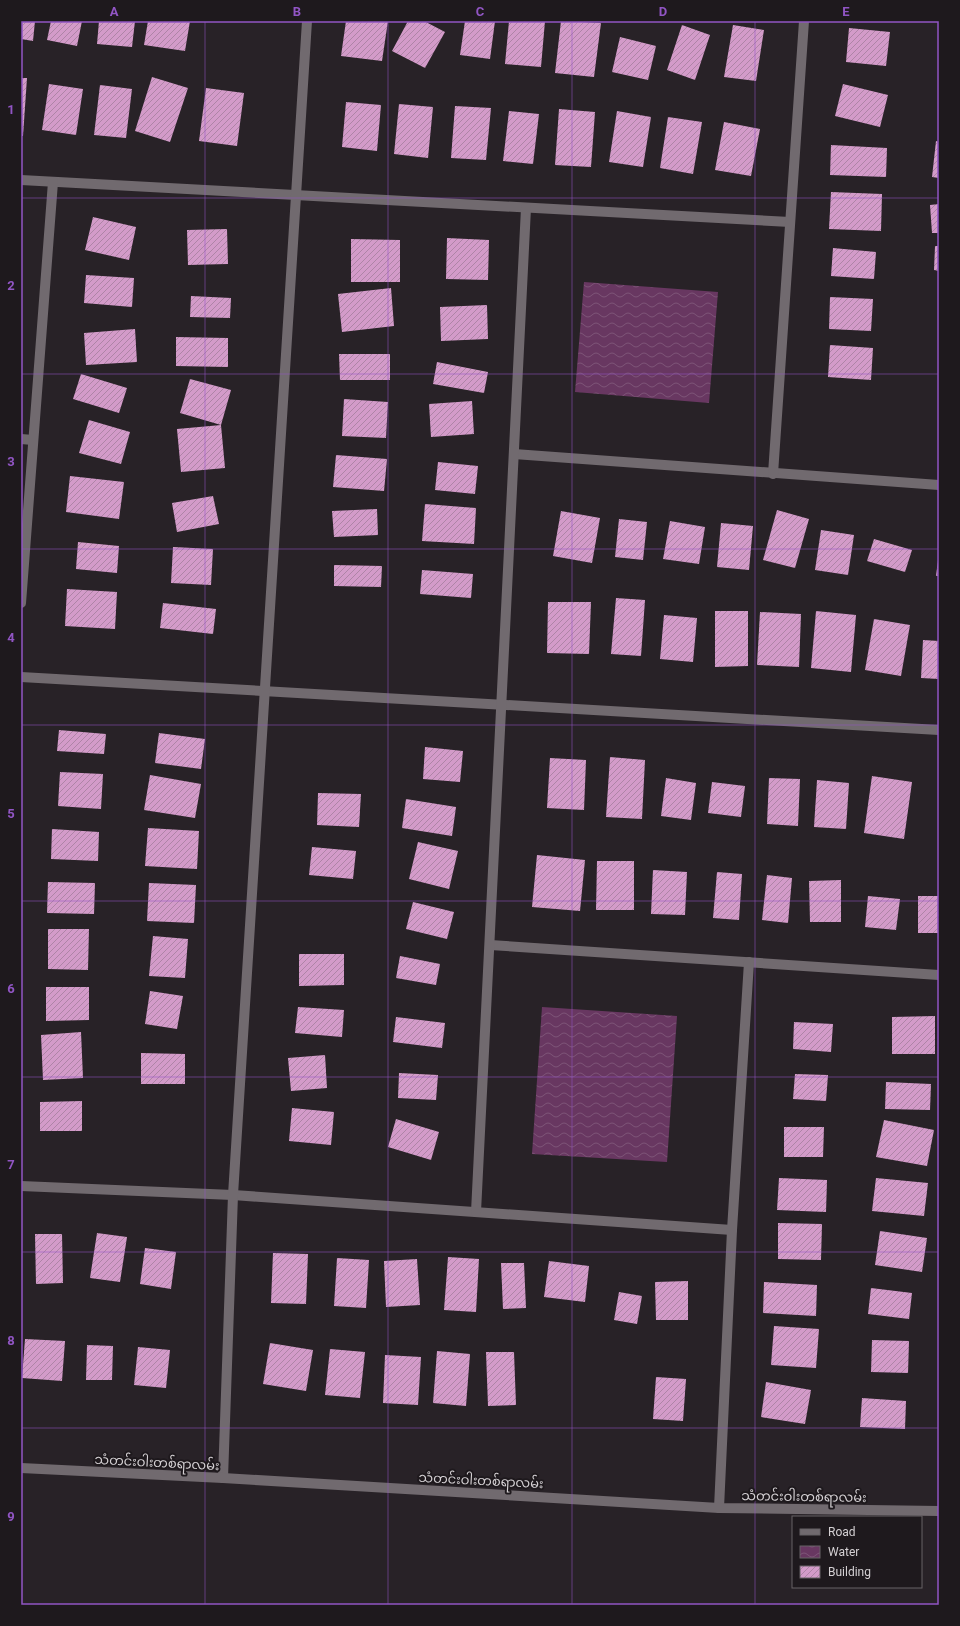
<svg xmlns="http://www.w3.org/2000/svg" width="960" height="1626" font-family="Roboto,'Noto Sans Myanmar',sans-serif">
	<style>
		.water { fill: url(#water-waves) }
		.building { fill: url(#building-hatch) }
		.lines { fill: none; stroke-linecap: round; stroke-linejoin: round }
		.minor { stroke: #716a6f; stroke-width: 10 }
		.tertiary { stroke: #716a6f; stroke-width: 10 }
		.grid { fill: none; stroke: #9155c4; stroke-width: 1; stroke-opacity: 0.55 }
		.labels { text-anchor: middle; stroke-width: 4; stroke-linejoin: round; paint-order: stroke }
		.street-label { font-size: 13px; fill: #d4d0d3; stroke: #1e191d }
		.neatline { fill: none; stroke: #9155c4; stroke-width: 1.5 }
		.grid-label { font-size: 13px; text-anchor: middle; font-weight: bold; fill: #9155c4 }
	</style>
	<defs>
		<pattern id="water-waves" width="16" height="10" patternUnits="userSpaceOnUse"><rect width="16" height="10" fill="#683761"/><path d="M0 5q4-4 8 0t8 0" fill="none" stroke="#7d5377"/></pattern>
		<pattern id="building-hatch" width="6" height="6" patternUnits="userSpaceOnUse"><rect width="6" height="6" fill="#d39bc9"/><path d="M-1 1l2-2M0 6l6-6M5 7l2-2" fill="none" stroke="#ae84a6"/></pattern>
	</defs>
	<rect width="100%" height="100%" fill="#282227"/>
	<g class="water">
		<polygon points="584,282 718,292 709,403 575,392"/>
		<polygon points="542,1007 677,1016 667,1162 532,1154"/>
	</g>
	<g class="building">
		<polygon points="21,21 35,21 33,41 21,39"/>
		<polygon points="51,21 82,21 77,46 47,40"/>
		<polygon points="99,21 135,21 132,47 97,44"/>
		<polygon points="148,21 190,21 185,51 144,45"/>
		<polygon points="346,21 388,21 382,61 341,56"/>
		<polygon points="408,21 424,21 445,32 425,68 392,51"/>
		<polygon points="465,21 495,21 490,59 460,55"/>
		<polygon points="509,21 545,21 541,67 505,64"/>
		<polygon points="561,21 601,23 594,77 555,73"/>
		<polygon points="682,25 710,35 695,80 667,70"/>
		<polygon points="733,25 764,30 756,81 724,77"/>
		<polygon points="849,28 890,32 886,66 846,62"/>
		<polygon points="620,37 656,46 648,80 612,72"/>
		<polygon points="152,77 188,88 170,142 135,131"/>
		<polygon points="21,78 27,78 23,136 21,136"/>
		<polygon points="49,84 83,89 76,135 42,130"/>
		<polygon points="843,84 888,95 880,127 835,116"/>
		<polygon points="100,85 132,89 126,138 94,135"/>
		<polygon points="206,88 244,93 237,146 199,141"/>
		<polygon points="346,102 381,105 377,151 342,147"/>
		<polygon points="399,104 433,107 428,158 394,154"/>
		<polygon points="455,106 491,108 486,160 451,158"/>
		<polygon points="559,109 595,112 591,167 555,165"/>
		<polygon points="509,111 539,114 533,164 503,161"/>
		<polygon points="617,111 651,117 643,167 609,162"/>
		<polygon points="668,117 702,122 693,174 660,168"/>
		<polygon points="724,122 760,129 751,176 715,170"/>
		<polygon points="936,141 939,142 939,178 932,177"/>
		<polygon points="831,145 887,148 886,177 830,175"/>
		<polygon points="831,192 882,194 881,231 829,229"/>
		<polygon points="939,204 939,233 932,233 930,205"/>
		<polygon points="93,217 136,227 129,260 85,250"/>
		<polygon points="227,229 228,264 188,265 187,230"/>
		<polygon points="447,238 489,240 488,280 446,279"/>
		<polygon points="351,239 400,240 400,282 351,282"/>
		<polygon points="935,246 939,246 939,271 934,270"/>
		<polygon points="833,248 876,252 874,279 831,276"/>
		<polygon points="86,275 134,278 132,307 84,303"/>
		<polygon points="391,288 394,326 342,332 338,294"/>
		<polygon points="191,296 231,298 230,318 190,317"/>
		<polygon points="830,297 873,299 871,331 829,329"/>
		<polygon points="487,305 488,339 441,341 440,307"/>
		<polygon points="135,329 137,362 86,365 84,333"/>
		<polygon points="176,337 228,338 228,367 176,366"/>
		<polygon points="830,345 873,348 871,380 828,377"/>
		<polygon points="339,354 390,354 390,380 340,380"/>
		<polygon points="437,362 488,372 484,393 433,384"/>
		<polygon points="81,374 127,388 119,413 73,399"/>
		<polygon points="190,379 231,390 221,425 180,413"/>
		<polygon points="344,399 388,402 386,438 342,436"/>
		<polygon points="472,401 474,434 431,437 429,404"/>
		<polygon points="89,420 130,432 121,464 79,453"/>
		<polygon points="221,425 225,468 181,472 177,429"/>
		<polygon points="336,455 387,459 384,491 333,487"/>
		<polygon points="438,462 478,466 475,494 435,490"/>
		<polygon points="70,476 124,482 119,519 66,512"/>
		<polygon points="213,496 219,524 177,532 172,503"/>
		<polygon points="425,504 476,508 474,544 422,541"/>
		<polygon points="377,509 378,535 334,537 332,511"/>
		<polygon points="777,510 809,519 795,568 763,560"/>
		<polygon points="561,511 600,518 592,563 553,556"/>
		<polygon points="619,519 647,522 643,560 615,557"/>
		<polygon points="670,521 705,527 699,564 663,559"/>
		<polygon points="721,523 753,526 749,570 717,567"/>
		<polygon points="821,530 854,535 848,575 815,570"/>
		<polygon points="874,539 912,550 905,572 867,561"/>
		<polygon points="78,542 119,546 117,573 76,569"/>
		<polygon points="173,547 213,549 211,585 171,583"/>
		<polygon points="938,560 939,560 939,576 936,576"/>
		<polygon points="334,565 382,566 381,587 334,586"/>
		<polygon points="422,570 473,574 471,598 420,594"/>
		<polygon points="67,589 117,592 115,629 65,626"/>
		<polygon points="616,598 645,600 641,656 611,654"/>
		<polygon points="548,602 591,602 589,654 547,653"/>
		<polygon points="163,603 216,609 213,634 160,628"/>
		<polygon points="715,611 748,611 748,666 715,667"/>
		<polygon points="816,611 856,615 851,672 811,668"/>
		<polygon points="760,612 801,614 799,667 757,665"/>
		<polygon points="664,615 697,618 693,662 660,659"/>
		<polygon points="874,619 910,625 901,676 865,670"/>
		<polygon points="923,640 939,641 939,679 921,678"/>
		<polygon points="59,730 106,734 104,754 57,751"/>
		<polygon points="159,733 205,739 201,769 155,763"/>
		<polygon points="425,747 463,751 460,782 423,779"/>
		<polygon points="610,757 645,760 642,819 606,817"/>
		<polygon points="550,758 586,760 584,810 547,808"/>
		<polygon points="60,772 103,774 101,809 58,806"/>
		<polygon points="150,775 201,784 195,818 144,810"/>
		<polygon points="872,776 912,782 904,839 864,833"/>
		<polygon points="666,778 696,783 691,820 661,816"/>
		<polygon points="769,778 800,779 798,826 767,824"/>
		<polygon points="817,780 849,783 846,829 814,827"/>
		<polygon points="712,782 745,786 741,817 708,813"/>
		<polygon points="318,793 361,794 359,827 317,825"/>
		<polygon points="406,799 456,807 452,836 402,828"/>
		<polygon points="148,828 199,831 197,869 145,866"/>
		<polygon points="52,829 99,832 98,861 51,859"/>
		<polygon points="418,842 458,851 449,889 409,879"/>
		<polygon points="312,847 356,851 353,879 309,875"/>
		<polygon points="537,855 585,860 580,911 532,907"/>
		<polygon points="597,861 634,861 634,910 596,910"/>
		<polygon points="653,870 687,872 685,915 651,914"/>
		<polygon points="717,872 742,874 739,920 713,918"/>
		<polygon points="767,875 792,878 788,923 762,920"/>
		<polygon points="841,880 841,922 810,922 809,881"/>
		<polygon points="48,882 95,883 94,914 47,913"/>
		<polygon points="149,883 196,885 194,923 147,921"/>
		<polygon points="868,896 900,899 896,930 865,927"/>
		<rect x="918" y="896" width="21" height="37"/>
		<polygon points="413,902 454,912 447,939 406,929"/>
		<polygon points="48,929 89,929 88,970 48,969"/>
		<polygon points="153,936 188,939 185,978 149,976"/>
		<polygon points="299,954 344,954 344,985 299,986"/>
		<polygon points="400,956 440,964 436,985 396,978"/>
		<polygon points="46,987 89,987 89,1020 46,1021"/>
		<polygon points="150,991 183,996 177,1029 145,1024"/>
		<polygon points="298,1007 344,1010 342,1037 295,1033"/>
		<polygon points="935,1016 935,1054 892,1054 892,1017"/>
		<polygon points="396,1017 445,1023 442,1048 393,1042"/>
		<polygon points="794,1022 833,1024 831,1052 793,1049"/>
		<polygon points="81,1032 83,1078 43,1080 41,1035"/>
		<polygon points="141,1053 185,1054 185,1084 141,1084"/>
		<polygon points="325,1055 327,1088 291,1091 288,1058"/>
		<polygon points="399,1073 438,1075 436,1100 398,1098"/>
		<polygon points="795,1074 828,1075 826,1101 793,1099"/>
		<polygon points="886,1082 931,1084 930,1110 885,1109"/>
		<polygon points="82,1101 82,1131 40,1131 40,1102"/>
		<polygon points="292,1108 334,1112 331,1145 289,1141"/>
		<polygon points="396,1119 439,1132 431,1160 388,1147"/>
		<polygon points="884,1120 934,1130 927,1166 876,1157"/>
		<polygon points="784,1127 824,1127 823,1157 784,1157"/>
		<polygon points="779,1178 827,1180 826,1212 777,1210"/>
		<polygon points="876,1178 928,1183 924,1216 872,1211"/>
		<polygon points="778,1223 822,1224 821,1260 778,1259"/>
		<polygon points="880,1231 927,1238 922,1272 875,1265"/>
		<polygon points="97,1233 127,1237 120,1282 90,1278"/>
		<polygon points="35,1234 62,1234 63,1283 36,1284"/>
		<polygon points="145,1248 176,1252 171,1289 140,1284"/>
		<polygon points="273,1253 308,1254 306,1304 271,1303"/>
		<polygon points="448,1257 479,1259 476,1312 444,1310"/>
		<polygon points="337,1258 369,1260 366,1308 334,1306"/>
		<polygon points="417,1259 420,1305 386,1307 384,1261"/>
		<polygon points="549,1261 589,1266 585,1302 544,1297"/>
		<polygon points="501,1263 524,1263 526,1308 503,1309"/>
		<polygon points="688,1281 688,1320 656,1320 655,1282"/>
		<polygon points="764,1282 817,1285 816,1316 763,1313"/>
		<polygon points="871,1288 912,1293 909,1319 868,1314"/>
		<polygon points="619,1292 642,1296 637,1324 614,1320"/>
		<polygon points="774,1326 819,1329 816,1368 771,1365"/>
		<polygon points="25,1339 65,1341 62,1381 22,1378"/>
		<polygon points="872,1340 909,1341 908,1373 871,1372"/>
		<polygon points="270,1343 313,1350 306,1391 263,1384"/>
		<polygon points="87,1345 113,1346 112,1380 86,1380"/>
		<polygon points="138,1347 170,1350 166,1388 134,1385"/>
		<polygon points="330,1349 365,1352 360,1398 325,1395"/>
		<polygon points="437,1351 470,1354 466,1406 433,1403"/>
		<polygon points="486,1352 514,1352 516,1405 488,1406"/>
		<polygon points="385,1355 421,1357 418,1405 383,1403"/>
		<polygon points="656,1377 686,1379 683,1421 653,1419"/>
		<polygon points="766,1382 811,1390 805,1424 761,1417"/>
		<polygon points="862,1398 906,1401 905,1429 860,1427"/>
	</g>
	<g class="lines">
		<g class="minor">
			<polyline points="21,180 790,222"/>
			<polyline points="21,439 33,440"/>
			<polyline points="514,454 939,485"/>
			<polyline points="773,474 804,21"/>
			<polyline points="21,603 53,182"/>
			<polyline points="21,677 939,730"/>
			<polyline points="490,945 939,975"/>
			<polyline points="21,1186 233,1195 732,1230"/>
			<polyline points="476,1212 526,208"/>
			<polyline points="223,1478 233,1195 307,21"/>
			<polyline points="719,1508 732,1230 749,962"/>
		</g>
		<polyline class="tertiary" points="21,1468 223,1478 719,1508 939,1511"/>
	</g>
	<path class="grid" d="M205,21V1605M388,21V1605M572,21V1605M755,21V1605M21,198H939M21,374H939M21,549H939M21,725H939M21,901H939M21,1077H939M21,1252H939M21,1428H939"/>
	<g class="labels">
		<g class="street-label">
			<text transform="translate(157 1462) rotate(3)" y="5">သံတင်းဝါးတစ်ရာလမ်း</text>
			<text transform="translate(481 1480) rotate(3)" y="5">သံတင်းဝါးတစ်ရာလမ်း</text>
			<text transform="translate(804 1496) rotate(1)" y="5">သံတင်းဝါးတစ်ရာလမ်း</text>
		</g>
	</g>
	<rect width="960" height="1626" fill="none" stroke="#1e191d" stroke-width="44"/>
	<rect x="792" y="1516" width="130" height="72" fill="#1e191d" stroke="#676266"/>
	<rect x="800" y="1529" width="20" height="6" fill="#716a6f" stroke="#676266"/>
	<text x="828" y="1536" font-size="12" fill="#d4d0d3">Road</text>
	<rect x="800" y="1546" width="20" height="12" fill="url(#water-waves)" stroke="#676266"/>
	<text x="828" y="1556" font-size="12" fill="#d4d0d3">Water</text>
	<rect x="800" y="1566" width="20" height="12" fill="url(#building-hatch)" stroke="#676266"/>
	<text x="828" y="1576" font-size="12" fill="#d4d0d3">Building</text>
	<rect x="22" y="22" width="916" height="1582" class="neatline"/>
	<g class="grid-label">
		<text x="114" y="16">A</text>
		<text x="297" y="16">B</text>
		<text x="480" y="16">C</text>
		<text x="663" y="16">D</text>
		<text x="846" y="16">E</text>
		<text x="11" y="114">1</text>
		<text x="11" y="290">2</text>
		<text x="11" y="466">3</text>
		<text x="11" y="642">4</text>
		<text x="11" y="818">5</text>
		<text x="11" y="993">6</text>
		<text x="11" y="1169">7</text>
		<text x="11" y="1345">8</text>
		<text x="11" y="1521">9</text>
	</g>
</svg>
